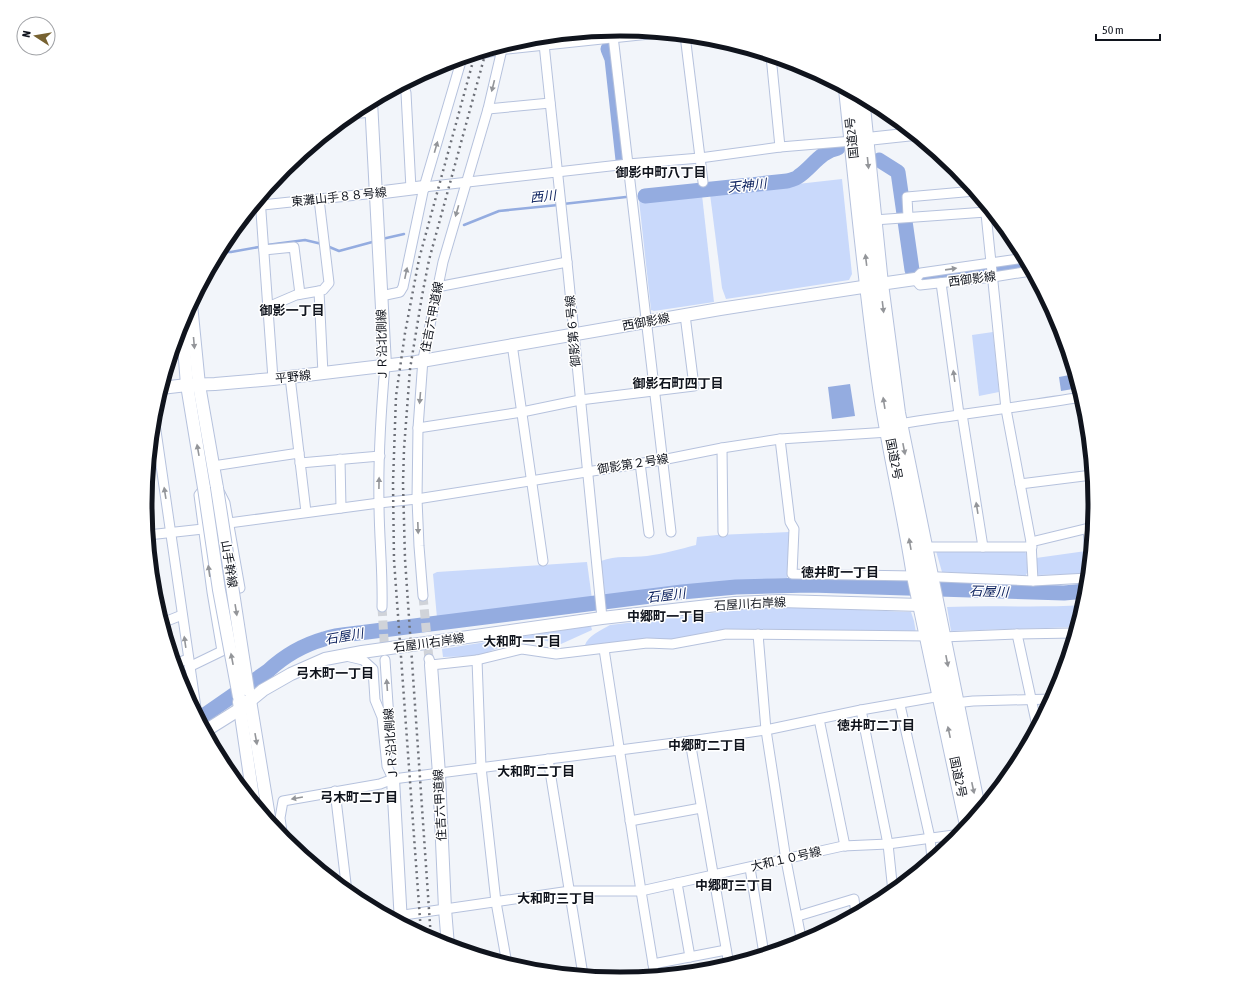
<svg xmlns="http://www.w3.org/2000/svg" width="1240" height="1008" font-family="'Asap Condensed','Noto Sans JP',sans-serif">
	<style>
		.green { fill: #c9d9fb }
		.water { fill: #94ace0 }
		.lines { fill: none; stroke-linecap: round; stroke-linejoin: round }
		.stream { stroke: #94ace0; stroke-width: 2.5 }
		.river { stroke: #94ace0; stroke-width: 15 }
		.minor-tunnel { stroke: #d0d3d9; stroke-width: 9; stroke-dasharray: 9 4.5; stroke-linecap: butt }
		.minor-casing { stroke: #b6c2dd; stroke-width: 11 }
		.tertiary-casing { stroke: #b6c2dd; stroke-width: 14 }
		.trunk-casing { stroke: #b6c2dd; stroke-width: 18 }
		.minor { stroke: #fff; stroke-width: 9 }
		.tertiary { stroke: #fff; stroke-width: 12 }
		.trunk { stroke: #fff; stroke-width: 16 }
		.rail { stroke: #6d7078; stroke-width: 2.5; stroke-dasharray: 2 4; stroke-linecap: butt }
		.tertiary-bridge-casing { stroke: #b6c2dd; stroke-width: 14; stroke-linecap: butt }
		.tertiary-bridge { stroke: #fff; stroke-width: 12 }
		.oneway { fill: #939599 }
		.labels { text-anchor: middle; stroke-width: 3; stroke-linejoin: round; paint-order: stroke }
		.street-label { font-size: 12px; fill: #10141d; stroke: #fff }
		.neighbourhood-label { font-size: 13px; font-weight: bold; fill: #10141d; stroke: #fff }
		.water-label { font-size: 13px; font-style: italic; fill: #102561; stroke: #fff }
		.rim { fill: none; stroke: #10141d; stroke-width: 5 }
	</style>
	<rect width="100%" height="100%" fill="#f2f5fa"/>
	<g class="green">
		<polygon points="842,179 852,274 849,280 726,299 722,288 710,194"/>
		<polygon points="702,195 714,302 654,311 651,310 639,200"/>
		<polygon points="993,332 999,392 979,396 972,335"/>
		<path d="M789,532L787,578L728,581L603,595L601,561C616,555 631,558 647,556C663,554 680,549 696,545L697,537L717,535Z"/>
		<polygon points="1021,548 1026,553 1028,571 1025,577 942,572 936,551"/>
		<polygon points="1086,551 1087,571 1084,574 1037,575 1036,558"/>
		<polygon points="587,562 592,599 437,618 433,574 437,572"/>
		<path d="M1083,605L1077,627L951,631L947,607C993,605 1038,608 1083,605Z"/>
		<path d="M787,607L911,612L914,621L916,633L716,630L674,640L652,638L588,647L585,645C588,636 601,630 610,625L747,609Z"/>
		<polygon points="591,626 592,630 561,644 537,639 519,640 478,656 443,657 442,649 518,637"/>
		<polygon points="187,678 190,703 180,681"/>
	</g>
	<g class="water">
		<polygon points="1075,374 1079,388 1061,391 1059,377"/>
		<polygon points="850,384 855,416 832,419 828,387"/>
	</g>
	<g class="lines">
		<g class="stream">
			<polyline points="563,204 626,197"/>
			<polyline points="464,225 499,211 558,205"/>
			<polyline points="382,239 404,234"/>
			<polyline points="267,245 305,240 322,244"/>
			<polyline points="327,246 339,251 376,241"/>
			<polyline points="219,252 231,252 259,247"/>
		</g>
		<g class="river">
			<polyline points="608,49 612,59 623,160"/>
			<polyline points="879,160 898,172 912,270"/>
			<path d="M645,196L787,181C791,180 796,179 799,176C812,167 821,151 838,148"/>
			<polyline points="923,279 989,273 1028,265"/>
			<path d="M199,719L268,671C284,656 303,645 324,639C337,634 353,634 367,632L682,592L736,587L810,585L1064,593L1086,591"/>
		</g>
		<g class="minor-tunnel">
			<polyline points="423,596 429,659"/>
			<polyline points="382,607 385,655"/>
		</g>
		<defs>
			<g id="minor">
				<polyline points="685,35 703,182"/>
				<polyline points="613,36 671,532"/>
				<polyline points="544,44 567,262 602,618"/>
				<polyline points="771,56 780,147"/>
				<polyline points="403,84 406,93 411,189"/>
				<polyline points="488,109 550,103"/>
				<polyline points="350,114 372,112"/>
				<polyline points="424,187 628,164 700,158 780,147 853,141"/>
				<polyline points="260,198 273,379"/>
				<polyline points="319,199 329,283 323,290 319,291 323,374"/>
				<polyline points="985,204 1006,409 1031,542 1033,581"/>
				<polyline points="253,206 376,193"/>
				<polyline points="908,217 907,197 975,191"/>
				<polyline points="874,220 986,212"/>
				<polyline points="264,250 294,247 300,294"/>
				<polyline points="1025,258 921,273 915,279 920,285 993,277 1031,271"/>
				<polyline points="941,283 959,414"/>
				<polyline points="437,287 567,262"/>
				<polyline points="381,296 400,292 403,287 424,187 462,58"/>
				<polyline points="268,307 296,295 319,291"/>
				<polyline points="512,344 543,561"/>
				<polyline points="290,377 306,512"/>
				<polyline points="962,414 983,547"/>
				<polyline points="154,417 197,715"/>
				<path d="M899,424C960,414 1021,407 1082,397"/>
				<polyline points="418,428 522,412 580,400 694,386 685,315"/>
				<polyline points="780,439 790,522 794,529 792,574 915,576 1033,581 1088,578"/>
				<polyline points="722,448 723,532"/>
				<polyline points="340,459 341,508"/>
				<polyline points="300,463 380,456"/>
				<polyline points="640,463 649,533"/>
				<polyline points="213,466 299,453"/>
				<polyline points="1020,484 1092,475"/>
				<polyline points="229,523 379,503 417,499 662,460 722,448 780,439 889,432"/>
				<polyline points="1088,528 1090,556"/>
				<polyline points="148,535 203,529"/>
				<polyline points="1031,542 1093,527"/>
				<polyline points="924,547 1032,547"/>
				<polyline points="213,592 240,588 225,503 220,493"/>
				<polyline points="423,596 419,546 417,499 418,428 423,359 443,262 488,109 503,45"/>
				<path d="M382,607C383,572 379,537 379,503C378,457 381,411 385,365"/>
				<polyline points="162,623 182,615"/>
				<polyline points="758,634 766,730 786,860 802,943"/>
				<polyline points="1017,634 1037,726"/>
				<polyline points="942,637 1017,634 1075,633"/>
				<polyline points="604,649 641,891 655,976"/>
				<polyline points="346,656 363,660 373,669 375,700 382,717 387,766 393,779"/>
				<polyline points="429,659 431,665 477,660 522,649 556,654 647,643 672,644 726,634 928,636"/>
				<polyline points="385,660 391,748"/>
				<polyline points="477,660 481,767 496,902 507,964"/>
				<polyline points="175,664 188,659"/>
				<polyline points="189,667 222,651 212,592 199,495 202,491"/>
				<polyline points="955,703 973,701 1052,699"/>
				<polyline points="900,705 930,838 932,859"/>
				<polyline points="861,710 888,844 893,892"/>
				<polyline points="819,719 845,846"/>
				<polyline points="690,741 729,965"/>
				<polyline points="548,759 583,975"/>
				<polyline points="335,791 347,892"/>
				<polyline points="630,821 701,808"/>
				<polyline points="283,839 280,818 283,801 380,784 393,779 690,741 766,730 861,710 941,696"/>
				<polyline points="750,868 764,954"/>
				<polyline points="677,883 690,957"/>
				<polyline points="798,916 854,899 856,914"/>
				<polyline points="390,917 570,891 641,891 843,846 888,844 961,834"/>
				<polyline points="653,964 726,950"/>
			</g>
			<g id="tertiary">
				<polyline points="478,53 502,48 654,32"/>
				<polyline points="371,101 385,365"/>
				<polyline points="858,140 914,134"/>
				<polyline points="376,193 424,187"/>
				<polyline points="880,284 915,279"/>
				<polyline points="191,304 199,385 217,488"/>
				<polyline points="182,321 187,385 204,488"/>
				<polyline points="161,388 187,385 215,384 273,379 416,362 720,309 869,286"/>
				<polyline points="431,665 439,774 445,909 448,946"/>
				<polyline points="249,694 270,823"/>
				<polyline points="239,702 254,804"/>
				<polyline points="205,731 240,709 263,690 291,674 325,659 362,652 602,618 735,603 780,601 921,605 928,603"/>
				<polyline points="393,779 401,923"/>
			</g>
			<g id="trunk">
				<path d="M847,89C858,191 867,293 882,394C891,455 906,515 915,576L968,825"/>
				<polyline points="861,97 880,284 897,413 978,813"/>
			</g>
		</defs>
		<use href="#minor" class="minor-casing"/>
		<use href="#tertiary" class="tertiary-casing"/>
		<use href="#trunk" class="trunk-casing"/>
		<use href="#minor" class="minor"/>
		<use href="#tertiary" class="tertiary"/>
		<use href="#trunk" class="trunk"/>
		<g class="rail">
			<polyline points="421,933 394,560 393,483 396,396 405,333 419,259 475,54"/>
			<polyline points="431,939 405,559 403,483 404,449 410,369 422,296 429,260 486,51"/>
		</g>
		<defs>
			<g id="tertiary-bridge">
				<polyline points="204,488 219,590 239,697"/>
				<polyline points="217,488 248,690"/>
			</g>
		</defs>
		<use href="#tertiary-bridge" class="tertiary-bridge-casing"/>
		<use href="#tertiary-bridge" class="tertiary-bridge"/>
	</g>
	<defs><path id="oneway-solid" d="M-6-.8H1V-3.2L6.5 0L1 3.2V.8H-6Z"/></defs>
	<g class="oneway">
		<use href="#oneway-solid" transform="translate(493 86) rotate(104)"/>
		<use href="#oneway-solid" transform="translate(436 147) rotate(-74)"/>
		<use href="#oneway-solid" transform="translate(868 163) rotate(84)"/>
		<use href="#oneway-solid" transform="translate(457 211) rotate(106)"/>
		<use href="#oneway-solid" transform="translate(866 260) rotate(-97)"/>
		<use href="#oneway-solid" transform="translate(951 269) rotate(-8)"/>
		<use href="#oneway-solid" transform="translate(406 273) rotate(-78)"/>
		<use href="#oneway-solid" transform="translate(883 307) rotate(83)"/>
		<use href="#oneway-solid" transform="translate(194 343) rotate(85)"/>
		<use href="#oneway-solid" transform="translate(954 376) rotate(-98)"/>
		<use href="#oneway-solid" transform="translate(420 398) rotate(95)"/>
		<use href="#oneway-solid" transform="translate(884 403) rotate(-99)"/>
		<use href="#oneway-solid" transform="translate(904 449) rotate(79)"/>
		<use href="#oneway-solid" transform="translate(198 450) rotate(-100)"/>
		<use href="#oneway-solid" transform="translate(379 483) rotate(-89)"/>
		<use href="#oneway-solid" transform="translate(165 493) rotate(-99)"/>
		<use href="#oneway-solid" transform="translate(977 508) rotate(-99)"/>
		<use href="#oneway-solid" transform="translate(418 528) rotate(88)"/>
		<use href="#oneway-solid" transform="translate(910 544) rotate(-100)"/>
		<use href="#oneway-solid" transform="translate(209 571) rotate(-98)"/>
		<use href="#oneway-solid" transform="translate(236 610) rotate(81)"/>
		<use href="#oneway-solid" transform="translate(185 642) rotate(-98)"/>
		<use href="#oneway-solid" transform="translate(232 659) rotate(-101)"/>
		<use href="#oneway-solid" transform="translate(947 661) rotate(79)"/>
		<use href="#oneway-solid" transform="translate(387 685) rotate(-94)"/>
		<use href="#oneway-solid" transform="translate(949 732) rotate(-102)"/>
		<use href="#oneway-solid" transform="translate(256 739) rotate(80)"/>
		<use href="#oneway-solid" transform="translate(973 788) rotate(78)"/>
		<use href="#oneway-solid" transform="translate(297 798) rotate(170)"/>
	</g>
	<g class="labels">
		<g class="street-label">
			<text transform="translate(852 138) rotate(-96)" y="4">国道2号</text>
			<text transform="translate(339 197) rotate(-6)" y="4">東灘山手８８号線</text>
			<text transform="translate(972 279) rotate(-7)" y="4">西御影線</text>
			<text transform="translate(432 317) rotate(-79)" y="4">住吉六甲道線</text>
			<text transform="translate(646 322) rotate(-10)" y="4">西御影線</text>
			<text transform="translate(573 331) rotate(-95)" y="4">御影第６号線</text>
			<text transform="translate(382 345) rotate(-91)" y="4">ＪＲ沿北側線</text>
			<text transform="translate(293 377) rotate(-6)" y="4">平野線</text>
			<text transform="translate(894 459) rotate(79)" y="4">国道2号</text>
			<text transform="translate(633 464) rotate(-9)" y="4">御影第２号線</text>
			<text transform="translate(229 564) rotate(81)" y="4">山手幹線</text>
			<text transform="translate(750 604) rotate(-3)" y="4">石屋川右岸線</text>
			<text transform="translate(429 643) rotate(-8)" y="4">石屋川右岸線</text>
			<text transform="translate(391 744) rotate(-94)" y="4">ＪＲ沿北側線</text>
			<text transform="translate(958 777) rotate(78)" y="4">国道2号</text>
			<text transform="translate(440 805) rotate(-93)" y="4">住吉六甲道線</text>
			<text transform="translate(786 859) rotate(-13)" y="4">大和１０号線</text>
		</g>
		<g class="neighbourhood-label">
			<text x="661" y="177">御影中町八丁目</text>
			<text x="292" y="315">御影一丁目</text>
			<text x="678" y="388">御影石町四丁目</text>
			<text x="840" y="577">徳井町一丁目</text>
			<text x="666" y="621">中郷町一丁目</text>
			<text x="522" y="646">大和町一丁目</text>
			<text x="335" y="678">弓木町一丁目</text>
			<text x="876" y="730">徳井町二丁目</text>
			<text x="707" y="750">中郷町二丁目</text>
			<text x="536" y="776">大和町二丁目</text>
			<text x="359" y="802">弓木町二丁目</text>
			<text x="734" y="890">中郷町三丁目</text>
			<text x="556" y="903">大和町三丁目</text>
		</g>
		<g class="water-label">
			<text transform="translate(747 185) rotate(-6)" y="5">天神川</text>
			<text transform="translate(543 196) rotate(-6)" y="5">西川</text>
			<text transform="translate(989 591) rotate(2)" y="5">石屋川</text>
			<text transform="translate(666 595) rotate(-7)" y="5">石屋川</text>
			<text transform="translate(344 636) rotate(-10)" y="5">石屋川</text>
		</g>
	</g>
	<path d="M0 0H1240V1008H0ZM152 504a468 468 0 1 1 936 0a468 468 0 1 1-936 0Z" fill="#fff" fill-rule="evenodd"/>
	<path class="rim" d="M152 504a468 468 0 1 1 936 0a468 468 0 1 1-936 0Z"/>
	<g transform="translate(36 36) rotate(282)"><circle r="19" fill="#ffffff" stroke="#9fa1a5"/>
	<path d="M0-3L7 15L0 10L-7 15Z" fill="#776231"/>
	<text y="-6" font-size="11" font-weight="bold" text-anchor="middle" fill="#10141d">N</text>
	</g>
	<path d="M1096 34v6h64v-6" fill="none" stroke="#10141d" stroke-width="2"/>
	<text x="1102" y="34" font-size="12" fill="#10141d" stroke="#ffffff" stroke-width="3" paint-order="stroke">50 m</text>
</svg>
